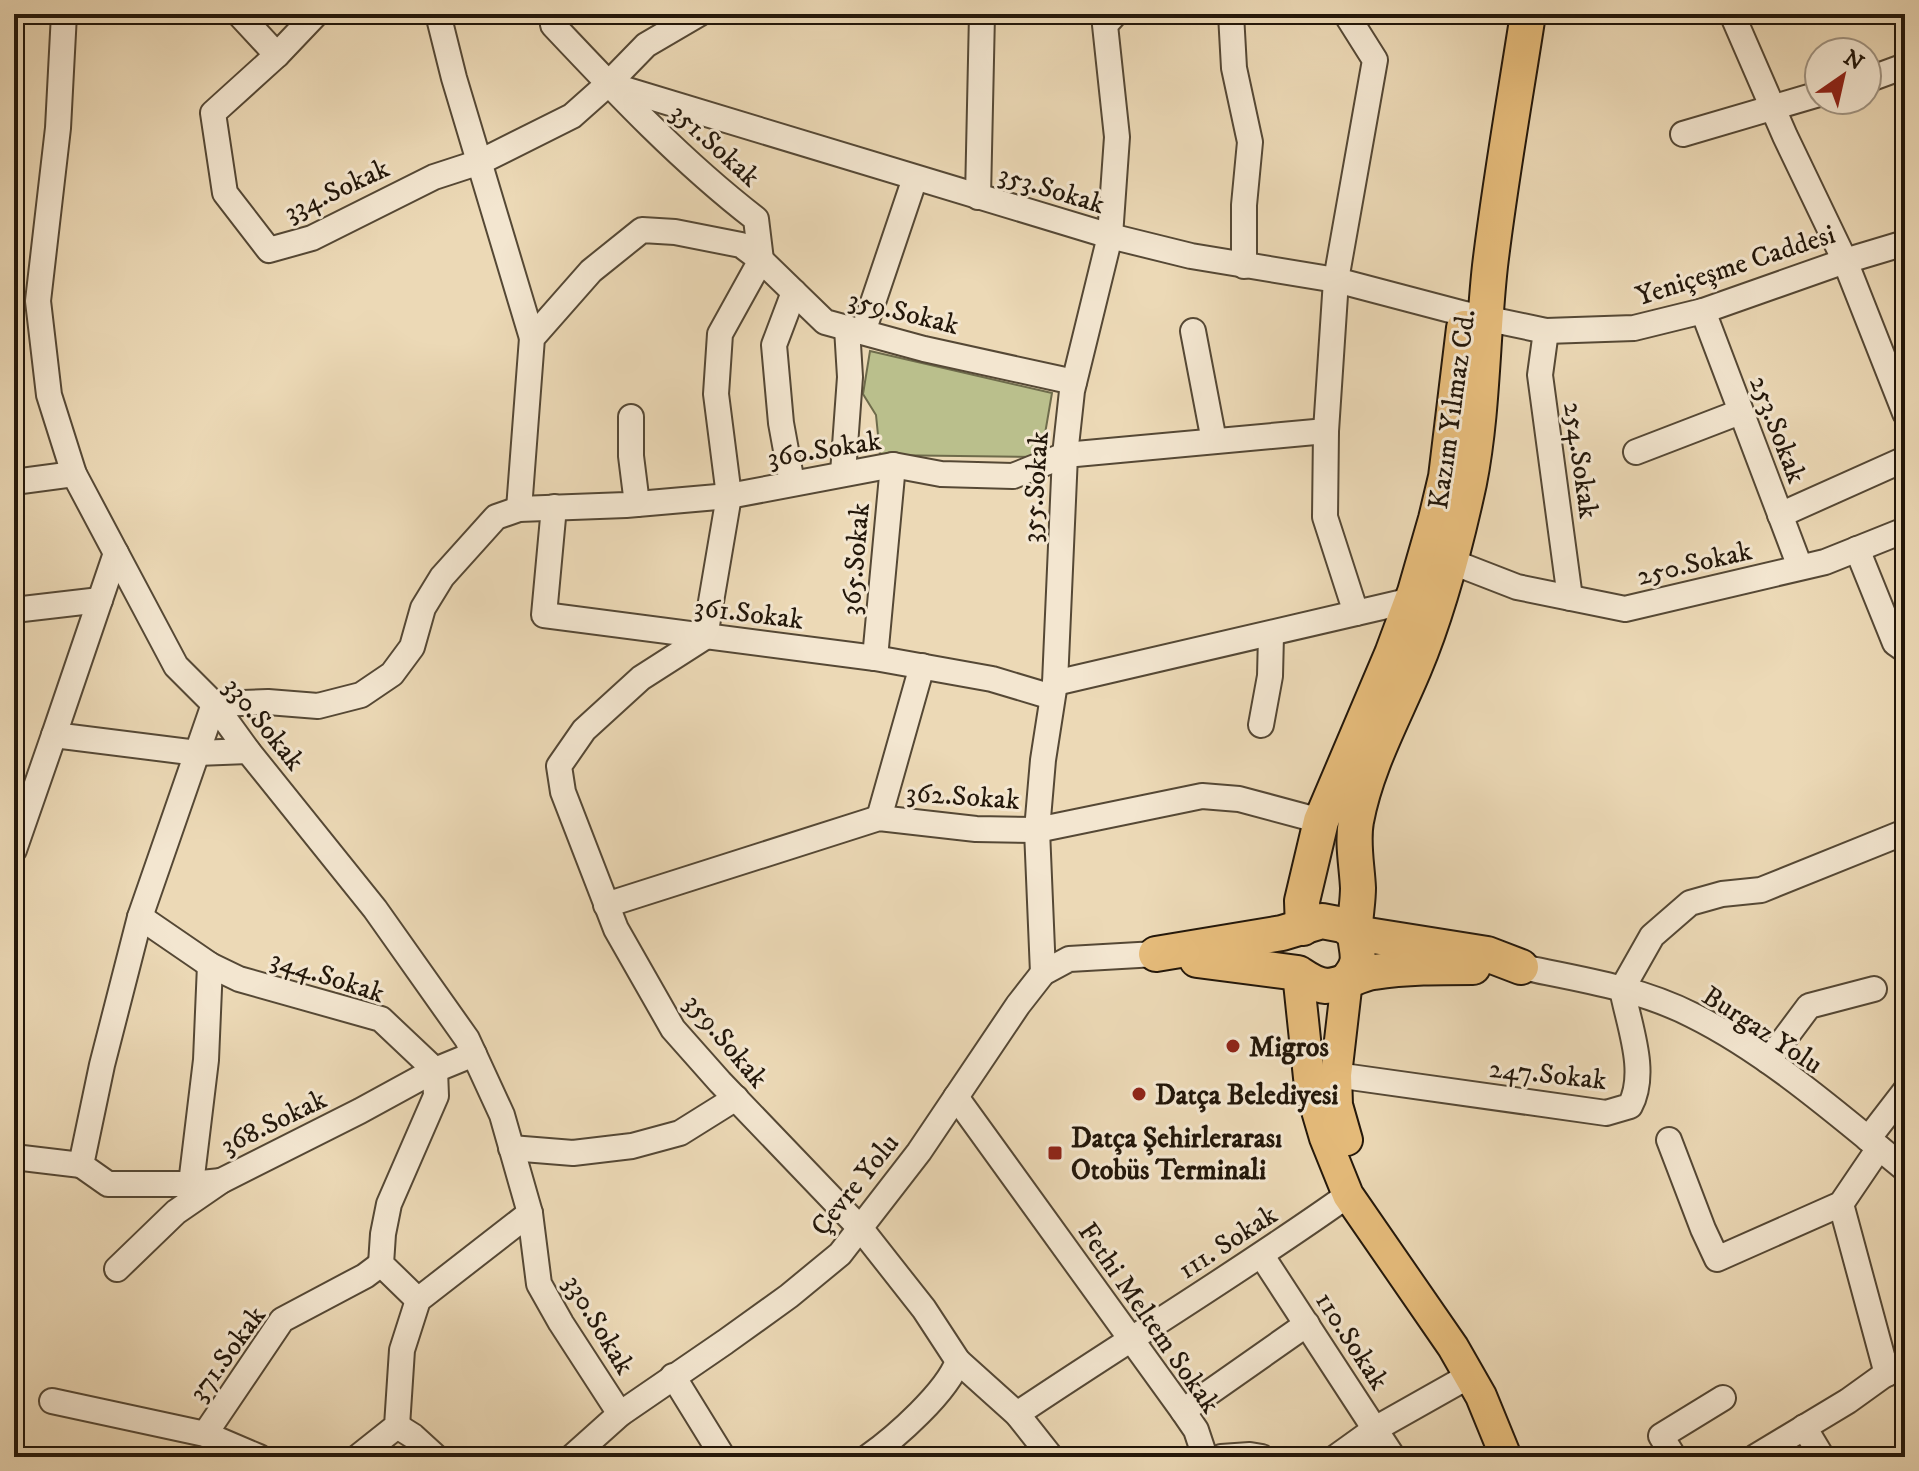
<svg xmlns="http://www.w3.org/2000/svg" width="1919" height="1471" font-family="'IM FELL DW Pica',serif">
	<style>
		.green { fill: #babf8c; stroke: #6e6b4b; stroke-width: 2 }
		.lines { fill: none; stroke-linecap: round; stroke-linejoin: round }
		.minor-casing { stroke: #554835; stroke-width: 28 }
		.major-casing { stroke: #23170a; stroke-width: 34 }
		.highway-casing { stroke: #23170a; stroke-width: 38 }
		.minor { stroke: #f3e6d0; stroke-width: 24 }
		.major { stroke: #e6bc7b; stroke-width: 30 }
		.highway { stroke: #e6bc7b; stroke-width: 34 }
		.poi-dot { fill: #8f2418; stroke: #f3e6d0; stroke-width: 3 }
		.labels { text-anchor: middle; stroke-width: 6; stroke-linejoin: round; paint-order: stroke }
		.street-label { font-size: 28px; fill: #23170a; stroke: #f3e6d0 }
		.poi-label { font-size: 28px; font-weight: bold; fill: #23170a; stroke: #f3e6d0; text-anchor: start }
	</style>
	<rect width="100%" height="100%" fill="#ecd9b6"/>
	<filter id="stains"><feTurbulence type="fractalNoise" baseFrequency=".0025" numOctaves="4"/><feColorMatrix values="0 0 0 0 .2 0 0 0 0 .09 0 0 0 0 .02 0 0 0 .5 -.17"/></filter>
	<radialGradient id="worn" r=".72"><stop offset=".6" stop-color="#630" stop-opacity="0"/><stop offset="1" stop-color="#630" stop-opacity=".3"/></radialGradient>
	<polygon class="green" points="870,351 1052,393 1041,457 880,455 876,415 863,394"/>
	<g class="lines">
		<defs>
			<g id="minor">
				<polyline points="64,14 58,128 38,301 49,395 74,474 176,666 214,704 248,751 375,909 467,1039 502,1115 530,1213 539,1284 561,1323 620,1414"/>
				<polyline points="239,14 277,55 213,113 225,193 269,250 312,238 434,177 480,162 572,116 608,84 646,45 699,14"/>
				<polyline points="438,14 454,78 532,338"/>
				<path d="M552,14L553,25C618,94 681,161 756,219L761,260L720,334L716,394L729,496L705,637L641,678L584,730L559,766L563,792L616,929L673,1029L720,1082L861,1229L924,1309L958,1361L1017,1414L1051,1457"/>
				<polyline points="1231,14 1234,68 1250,142 1244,205 1244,266"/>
				<polyline points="1346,14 1375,60 1336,280 1326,431 1325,517 1356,613"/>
				<polyline points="1732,14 1785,136 1845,261 1905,413"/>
				<polyline points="277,55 316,14"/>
				<polyline points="1867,80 1905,66"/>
				<polyline points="614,86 1110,236 1191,256 1336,280 1465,314 1546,331 1634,328 1703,311 1845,261 1905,243"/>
				<polyline points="1683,134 1819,94"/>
				<polyline points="978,197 982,14"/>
				<polyline points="1703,311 1800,567"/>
				<polyline points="1193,331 1214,441"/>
				<polyline points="1546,331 1540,375 1570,598"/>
				<polyline points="863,332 915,178"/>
				<polyline points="631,417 631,456 637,504"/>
				<polyline points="1636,452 1740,412"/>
				<polyline points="843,473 850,377 847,328"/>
				<polyline points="14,482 74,474"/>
				<polyline points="792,483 781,423 774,345 794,292"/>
				<polyline points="554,507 544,615 875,658 992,679 1052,697"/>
				<polyline points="519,509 532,338 591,271 642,230 675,232 741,245 761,260 825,322 924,349 1074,382"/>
				<polyline points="1780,515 1905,459"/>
				<polyline points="1857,549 1895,643 1905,650"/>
				<polyline points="116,553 54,735 197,753 248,751"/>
				<polyline points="1450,561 1517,587 1625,609 1825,562 1905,530"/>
				<polyline points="14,610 100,600"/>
				<polyline points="875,658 893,465"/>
				<polyline points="1055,683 1412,600"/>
				<polyline points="214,704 268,702 318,706 361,695 392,674 412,647 423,608 442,577 496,517 519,509 626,505 729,496 893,465 941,474 1013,476 1065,455 1326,431"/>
				<polyline points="214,704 140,917 102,1065 81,1165 108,1184 191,1184 221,1181"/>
				<polyline points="1261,725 1270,676 1271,635"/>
				<polyline points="879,818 922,666"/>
				<polyline points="14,850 54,735"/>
				<polyline points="606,905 879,818 976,829 1037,830 1202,796 1239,799 1321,821"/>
				<polyline points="140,917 210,965 239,979 381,1019 435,1070 436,1096 389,1204 383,1234 381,1264 418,1300"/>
				<path d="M1521,967C1579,979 1639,988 1692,1015C1767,1052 1840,1116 1905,1169"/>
				<polyline points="1043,973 1037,830 1043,760 1055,683 1065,455 1072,391 1110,236 1117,137 1105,25 1115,14"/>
				<polyline points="1768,1061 1809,1006 1874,989"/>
				<path d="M1336,1075L1606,1113L1630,1106C1648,1072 1629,1026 1622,989L1652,936L1690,903L1722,894L1761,890L1905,832"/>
				<polyline points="956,1097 1183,1411 1196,1430 1205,1457"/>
				<polyline points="1868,1139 1905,1091"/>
				<polyline points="1669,1140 1703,1229 1717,1259 1841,1204 1879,1148"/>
				<polyline points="511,1148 573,1153 632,1146 680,1133 736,1098"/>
				<polyline points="14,1157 81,1165"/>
				<polyline points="191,1184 206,1060 210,965"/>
				<polyline points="1841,1204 1887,1374"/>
				<polyline points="1262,1256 1393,1457"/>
				<polyline points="117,1269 176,1212 221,1181 360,1111 435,1070 474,1054"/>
				<polyline points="673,1376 723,1457"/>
				<polyline points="52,1401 205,1434 259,1457"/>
				<polyline points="1183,1411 1307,1324"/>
				<path d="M1017,1414C1127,1340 1240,1272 1348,1195"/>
				<polyline points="397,1426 413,1436 436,1457"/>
				<polyline points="1804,1427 1822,1457"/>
				<polyline points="205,1434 282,1320 365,1276 381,1264"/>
				<polyline points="358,1457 397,1426 402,1350 418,1300 530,1213"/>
				<polyline points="572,1457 620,1414 725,1342 789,1296 840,1254 919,1152 1018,1005 1043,973 1069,959 1156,954"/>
				<path d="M868,1457C896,1437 947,1392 958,1361"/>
				<polyline points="1221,1457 1250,1455 1262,1457"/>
				<polyline points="1336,1457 1375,1429 1469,1376"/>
				<polyline points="1674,1457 1661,1436 1723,1398"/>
				<polyline points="1755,1457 1848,1401 1905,1360"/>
			</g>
			<g id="major">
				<polyline points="1298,973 1310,1087 1325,1138 1348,1195 1453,1347 1481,1396 1506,1457"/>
				<polyline points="1347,980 1336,1075 1337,1105 1347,1140"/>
			</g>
			<g id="highway">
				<polyline points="1303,928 1302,901 1321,821 1392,654 1415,592 1436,519 1446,477 1464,328"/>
				<polyline points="1156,954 1282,933 1322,921 1343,925 1355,933 1487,954 1521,967"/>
				<path d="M1197,960L1298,973C1307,979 1315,985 1326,986C1342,986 1358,974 1374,972C1406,967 1440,967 1473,967"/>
				<path d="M1347,980C1365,959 1355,953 1355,930C1355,916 1358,902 1358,888C1357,866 1352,843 1356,821C1366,767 1393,719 1414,669C1438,612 1456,543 1469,483C1483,412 1482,338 1490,266C1500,182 1515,98 1528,14"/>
			</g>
		</defs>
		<use href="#minor" class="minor-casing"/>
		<use href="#major" class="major-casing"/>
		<use href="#highway" class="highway-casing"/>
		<use href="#minor" class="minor"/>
		<use href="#major" class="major"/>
		<use href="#highway" class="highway"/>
	</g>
	<g class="poi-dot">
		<circle cx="1233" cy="1046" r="8"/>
		<circle cx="1139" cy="1094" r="8"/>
		<rect x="1047" y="1145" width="16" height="16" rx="4"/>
	</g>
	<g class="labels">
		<g class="street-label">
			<text transform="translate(716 144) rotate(42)" y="10">351.Sokak</text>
			<text transform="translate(1052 188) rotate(17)" y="10">353.Sokak</text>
			<text transform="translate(336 189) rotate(-25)" y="10">334.Sokak</text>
			<text transform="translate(1735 264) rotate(-18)" y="10">Yeniçeşme Caddesi</text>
			<text transform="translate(904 311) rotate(14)" y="10">359.Sokak</text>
			<text transform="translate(1451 409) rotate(-82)" y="10">Kazım Yılmaz Cd.</text>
			<text transform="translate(1779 429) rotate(69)" y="10">253.Sokak</text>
			<text transform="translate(824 448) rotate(-9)" y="10">360.Sokak</text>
			<text transform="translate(1582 460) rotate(82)" y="10">254.Sokak</text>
			<text transform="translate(1034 487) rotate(-86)" y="10">355.Sokak</text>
			<text transform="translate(854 559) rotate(-85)" y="10">365.Sokak</text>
			<text transform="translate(1694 562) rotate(-13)" y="10">250.Sokak</text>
			<text transform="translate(749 612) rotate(7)" y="10">361.Sokak</text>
			<text transform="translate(265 723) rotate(51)" y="10">330.Sokak</text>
			<text transform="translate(963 795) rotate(4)" y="10">362.Sokak</text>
			<text transform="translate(328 975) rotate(18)" y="10">344.Sokak</text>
			<text transform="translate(1763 1029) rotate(33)" y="10">Burgaz Yolu</text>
			<text transform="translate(727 1040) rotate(50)" y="10">359.Sokak</text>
			<text transform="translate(1548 1073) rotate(6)" y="10">247.Sokak</text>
			<text transform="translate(273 1121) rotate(-26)" y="10">368.Sokak</text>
			<text transform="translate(854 1184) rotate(-51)" y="10">Çevre Yolu</text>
			<text transform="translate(1227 1241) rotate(-33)" y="10">111. Sokak</text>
			<text transform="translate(1150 1317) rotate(55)" y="10">Fethi Meltem Sokak</text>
			<text transform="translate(600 1324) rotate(59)" y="10">330.Sokak</text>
			<text transform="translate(1353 1340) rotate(57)" y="10">110.Sokak</text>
			<text transform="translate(226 1353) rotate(-54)" y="10">371.Sokak</text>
		</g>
		<g class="poi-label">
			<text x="1249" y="1056">Migros</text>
			<text x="1155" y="1104">Datça Belediyesi</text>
			<text x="1071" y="1147">Datça Şehirlerarası<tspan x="1071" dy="32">Otobüs Terminali</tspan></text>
		</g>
	</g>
	<rect width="1919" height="1471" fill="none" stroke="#ecd9b6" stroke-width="48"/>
	<rect x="16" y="16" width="1887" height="1439" fill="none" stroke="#23170a" stroke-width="4"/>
	<rect x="24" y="24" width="1871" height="1423" fill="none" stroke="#23170a" stroke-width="2"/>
	<g transform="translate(1843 76) rotate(34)"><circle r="38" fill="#f3e6d0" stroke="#a09381" stroke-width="2"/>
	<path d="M0-6L14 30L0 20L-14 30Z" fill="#8f2418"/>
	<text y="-12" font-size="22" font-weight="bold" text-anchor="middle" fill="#23170a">N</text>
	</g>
	<rect width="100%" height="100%" filter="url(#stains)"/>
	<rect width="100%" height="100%" fill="url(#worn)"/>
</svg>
